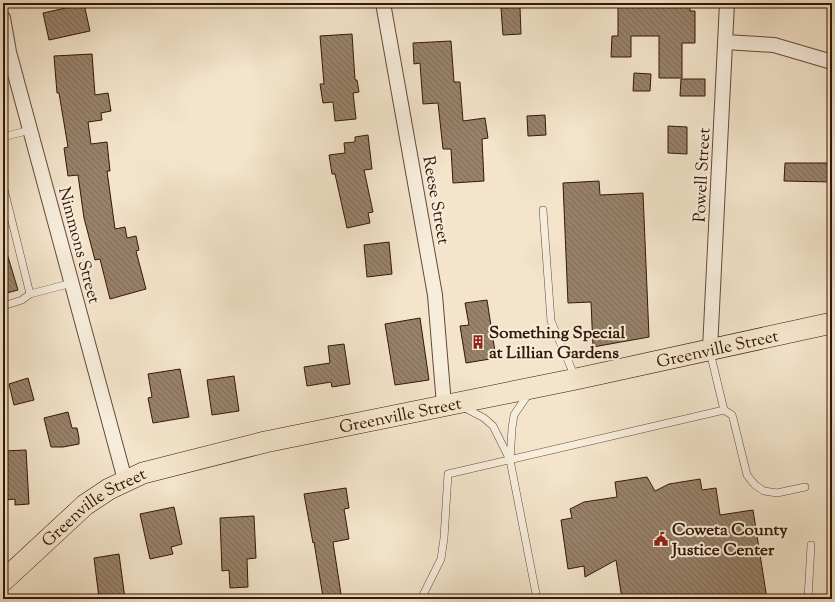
<svg xmlns="http://www.w3.org/2000/svg" width="835" height="602" font-family="'Sorts Mill Goudy',serif">
	<style>
		.building { fill: url(#building-back-hatch); stroke: #361704 }
		.lines { fill: none; stroke-linecap: round; stroke-linejoin: round }
		.lane-casing { stroke: #654a36; stroke-width: 8 }
		.street-casing { stroke: #654a36; stroke-width: 16 }
		.primary-casing { stroke: #361704; stroke-width: 22 }
		.lane { stroke: #f7eddd; stroke-width: 7 }
		.street { stroke: #f7eddd; stroke-width: 14 }
		.primary { stroke: #f3e4cb; stroke-width: 21 }
		.labels { text-anchor: middle; stroke-width: 4; stroke-linejoin: round; paint-order: stroke }
		.street-label { font-size: 17px; fill: #361704; stroke: #f7eddd }
		.poi-label { font-size: 17px; font-weight: bold; fill: #361704; stroke: #f7eddd; text-anchor: start }
	</style>
	<defs>
		<pattern id="building-back-hatch" width="6" height="6" patternUnits="userSpaceOnUse"><rect width="6" height="6" fill="#98826b"/><path d="M-1 5l2 2M0 0l6 6M5-1l2 2" fill="none" stroke="#7d6956"/></pattern>
	</defs>
	<rect width="100%" height="100%" fill="#f3e4cb"/>
	<filter id="stains"><feTurbulence type="fractalNoise" baseFrequency=".005" numOctaves="4"/><feColorMatrix values="0 0 0 0 .2 0 0 0 0 .09 0 0 0 0 .02 0 0 0 .5 -.17"/></filter>
	<radialGradient id="worn" r=".72"><stop offset=".6" stop-color="#630" stop-opacity="0"/><stop offset="1" stop-color="#630" stop-opacity=".3"/></radialGradient>
	<g class="building">
		<polygon points="618,3 690,3 690,11 695,11 695,43 682,43 682,78 659,78 659,36 631,36 631,57 611,57 612,36 618,36"/>
		<polygon points="84,4 90,31 49,40 43,13"/>
		<polygon points="520,7 521,34 503,35 501,8"/>
		<polygon points="352,34 355,80 357,80 359,92 353,93 356,119 335,121 333,102 323,103 320,84 324,84 320,36"/>
		<polygon points="451,41 454,82 460,82 463,121 485,118 488,138 482,139 484,181 453,183 451,149 443,149 438,103 423,104 420,63 414,64 413,43"/>
		<polygon points="92,54 95,95 108,93 111,111 101,113 102,120 88,122 91,144 107,142 110,171 107,171 115,229 125,227 127,238 136,236 139,250 136,251 146,289 110,299 100,259 95,260 84,218 78,175 68,176 64,148 68,147 59,93 57,93 54,56"/>
		<polygon points="634,73 651,74 650,91 633,91"/>
		<polygon points="681,79 705,79 705,96 680,96"/>
		<polygon points="545,115 546,135 528,136 527,116"/>
		<polygon points="668,126 687,127 687,154 668,153"/>
		<polygon points="368,135 372,169 364,170 373,212 368,213 370,223 347,228 335,174 332,174 329,155 345,153 344,143 355,142 355,137"/>
		<polygon points="785,163 832,163 832,182 784,181"/>
		<polygon points="599,181 600,195 643,193 649,337 593,347 591,302 568,303 563,183"/>
		<polygon points="389,242 392,274 367,277 364,245"/>
		<polygon points="3,250 6,250 18,290 3,294"/>
		<polygon points="487,300 496,358 466,363 460,326 469,325 465,303"/>
		<polygon points="420,318 429,380 395,385 385,324"/>
		<polygon points="344,344 350,384 332,387 331,382 307,386 304,367 330,363 328,346"/>
		<polygon points="180,369 189,417 153,423 148,398 152,397 148,374"/>
		<polygon points="234,376 239,411 212,415 207,380"/>
		<polygon points="28,378 34,400 14,405 9,384"/>
		<polygon points="68,412 72,428 77,428 79,438 79,444 63,447 51,447 44,418"/>
		<polygon points="26,450 29,504 15,505 15,499 5,500 4,488 3,488 3,451"/>
		<polygon points="647,477 655,491 669,484 700,479 702,490 716,488 720,515 753,510 767,599 622,599 616,560 585,577 584,566 568,569 561,520 572,518 570,509 584,502 617,497 615,482"/>
		<polygon points="346,488 349,508 344,509 349,539 333,542 341,594 323,597 314,542 313,543 304,494"/>
		<polygon points="174,507 182,544 171,547 173,554 150,559 140,514"/>
		<polygon points="254,516 256,558 247,559 248,587 230,588 229,570 222,571 220,518"/>
		<polygon points="119,554 125,599 109,599 109,597 99,598 94,558"/>
	</g>
	<g class="lines">
		<defs>
			<g id="lane">
				<polyline points="3,137 30,130"/>
				<polyline points="3,185 30,294"/>
				<polyline points="543,210 551,321 575,377"/>
				<polyline points="3,306 22,300 30,294 72,283"/>
				<polyline points="710,352 724,410"/>
				<polyline points="529,393 514,415 512,428 510,460 537,599"/>
				<polyline points="463,407 484,418 493,426 510,460"/>
				<polyline points="421,599 441,559 444,538 448,474 724,410 732,415 733,418 747,475 755,485 764,491 777,493 805,487"/>
				<polyline points="808,599 811,545"/>
			</g>
			<g id="street">
				<polyline points="383,3 435,295 444,405"/>
				<polyline points="3,18 9,52 125,480"/>
				<polyline points="725,42 774,45 832,62"/>
				<polyline points="710,349 727,3"/>
			</g>
			<g id="primary">
				<path id="s1" d="M3,581L85,505L109,489L143,473L265,442L576,379L832,323"/>
			</g>
		</defs>
		<use href="#lane" class="lane-casing"/>
		<use href="#street" class="street-casing"/>
		<use href="#primary" class="primary-casing"/>
		<use href="#lane" class="lane"/>
		<use href="#street" class="street"/>
		<use href="#primary" class="primary"/>
	</g>
	<defs>
		<symbol id="building-bare" viewBox="-9 -9 18 18"><path d="M-4-6H4V6H1V3H-1V6H-4ZM-2.5-4.3h1.7v1.8h-1.7ZM.8-4.3h1.7v1.8H.8ZM-2.5-1h1.7V.8h-1.7ZM.8-1h1.7V.8H.8Z" fill="#8f2418" stroke="#f7eddd" stroke-width="2.5" paint-order="stroke"/></symbol>
		<symbol id="civic-bare" viewBox="-9 -9 18 18"><path d="M-.6-6.5H3V-4.5H.6V-3L4-1V1h2V6H-6V1h2V-1L-.6-3ZM-1.2 2.5V6h2.4V2.5Z" fill="#8f2418" stroke="#f7eddd" stroke-width="2.5" paint-order="stroke"/></symbol>
	</defs>
	<g fill-rule="evenodd">
		<use href="#building-bare" x="468" y="332" width="20" height="20"/>
		<use href="#civic-bare" x="651" y="529" width="20" height="20"/>
	</g>
	<g class="labels">
		<g class="street-label">
			<text transform="translate(701 175) rotate(-87)" y="6">Powell Street</text>
			<text transform="translate(437 200) rotate(80)" y="6">Reese Street</text>
			<text transform="translate(80 245) rotate(75)" y="6">Nimmons Street</text>
			<text dy="6" stroke="none"><textPath href="#s1" startOffset="766">Greenville Street</textPath></text>
			<text dy="6" stroke="none"><textPath href="#s1" startOffset="442">Greenville Street</textPath></text>
			<text dy="6" stroke="none"><textPath href="#s1" startOffset="118">Greenville Street</textPath></text>
		</g>
		<g class="poi-label">
			<text x="489" y="338">Something Special<tspan x="489" dy="20">at Lillian Gardens</tspan></text>
			<text x="672" y="535">Coweta County<tspan x="672" dy="20">Justice Center</tspan></text>
		</g>
	</g>
	<rect width="835" height="602" fill="none" stroke="#f3e4cb" stroke-width="16"/>
	<rect x="4" y="4" width="827" height="594" fill="none" stroke="#361704" stroke-width="2"/>
	<rect x="8" y="8" width="819" height="586" fill="none" stroke="#361704"/>
	<rect width="100%" height="100%" filter="url(#stains)"/>
	<rect width="100%" height="100%" fill="url(#worn)"/>
</svg>
